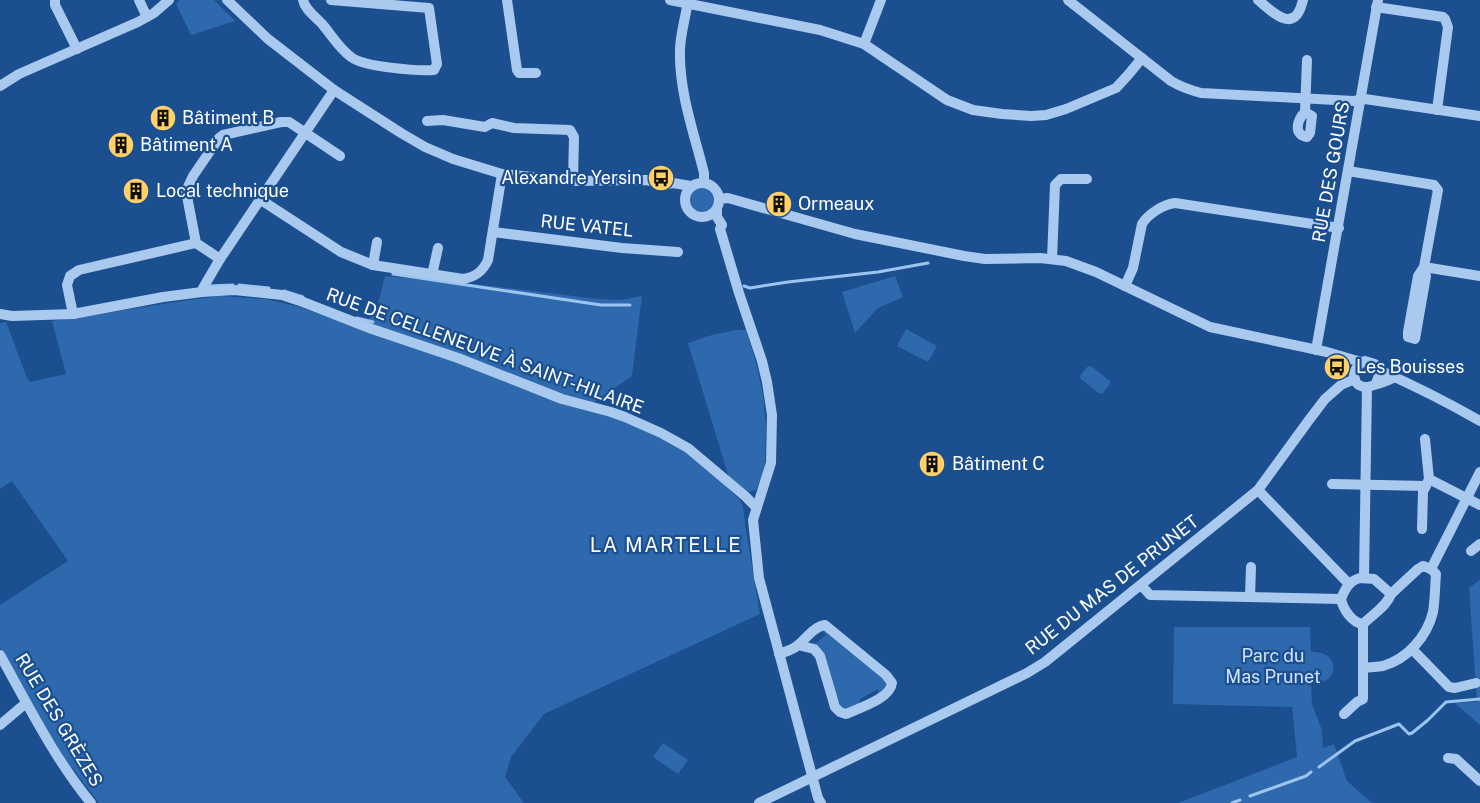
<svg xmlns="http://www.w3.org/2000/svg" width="1480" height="803" font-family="'Public Sans',sans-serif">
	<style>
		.green { fill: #2e69ad }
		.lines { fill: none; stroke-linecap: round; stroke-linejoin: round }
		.stream { stroke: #9cc4f0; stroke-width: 3 }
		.minor { stroke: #a9c9ee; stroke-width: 10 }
		.labels { text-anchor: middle; stroke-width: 4.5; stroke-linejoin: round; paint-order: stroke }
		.poi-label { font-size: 18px; fill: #fff; stroke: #1b4f8f; text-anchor: start }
		.street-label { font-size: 18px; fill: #fff; stroke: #1b4f8f }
		.park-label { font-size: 18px; fill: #cfe3fa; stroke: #1b4f8f }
		.neighbourhood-label { font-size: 20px; letter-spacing: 1.5px; fill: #fff; stroke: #1b4f8f }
	</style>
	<rect width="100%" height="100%" fill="#1b4f8f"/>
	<g class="green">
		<polygon points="180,0 214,0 235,21 191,35 176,4"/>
		<circle cx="702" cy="200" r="13"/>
		<polygon points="385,276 484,285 598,299 620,300 642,296 632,376 592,404 564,397 367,324 369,319 376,312"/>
		<polygon points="895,276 903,297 878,308 855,333 842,292"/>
		<polygon points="221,296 265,299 296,306 624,420 687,452 707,468 740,500 743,507 746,530 760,614 544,714 511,757 505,777 524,803 99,803 73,769 65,761 0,647 0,605 68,561 12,481 0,489 0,323 6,322 27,378 30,382 66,374 52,321 196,299"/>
		<polygon points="906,329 937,346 928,362 897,346"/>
		<polygon points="736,330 746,330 756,363 763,395 766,425 765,471 756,490 745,493 730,481 688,343 712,335"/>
		<polygon points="1091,366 1110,381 1110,384 1103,393 1100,394 1081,379 1080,376 1087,367"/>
		<polygon points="1480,580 1480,725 1455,703 1477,702 1469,588"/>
		<path d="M1174,627H1310L1311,652C1316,652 1321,652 1326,655C1335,660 1337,675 1326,680C1322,683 1316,682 1311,683L1312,704L1322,730L1323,748L1334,744L1347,781L1372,803H1178L1297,757L1292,707L1173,704Z"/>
		<polygon points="825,630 884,679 887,685 878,695 878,689 860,699 859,704 847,709 841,706 812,640 815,644 826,635 823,631"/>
		<polygon points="663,743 688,760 678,774 653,757"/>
	</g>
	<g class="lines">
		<g class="stream">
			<polyline points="393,274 601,305 630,305"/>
			<polyline points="239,285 269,288"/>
			<polyline points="209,286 233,285"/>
			<polyline points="744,286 750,288 788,282 878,272 928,263"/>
			<polyline points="284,291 303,297"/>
			<polyline points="357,318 373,322"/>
			<polyline points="1319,767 1355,741 1399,724 1409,734 1412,733 1428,720 1446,702 1480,699"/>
			<polyline points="1250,796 1306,776 1311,772"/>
			<polyline points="1232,803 1240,800"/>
		</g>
		<g class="minor">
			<polyline points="55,0 55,5 77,49"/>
			<polyline points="139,0 147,17"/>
			<polyline points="227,0 268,39 334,90 401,133 425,147 453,159 502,174 573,181 646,180 668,184 673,183 691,186"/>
			<path d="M303,0C305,10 316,17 323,25C332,36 340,49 351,57C363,67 417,71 434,70L437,64L429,8L331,0"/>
			<polyline points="507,0 517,70 519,73 536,73"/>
			<polyline points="670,0 820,30 864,44 947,100 973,110 1002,114 1031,116 1046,115 1066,109 1116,88 1128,75 1142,58"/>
			<path d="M688,0C686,17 680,34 680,51C679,92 694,133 704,173V183"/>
			<path d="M1068,0L1171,81C1181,87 1190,90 1201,93L1354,101L1365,99L1480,116"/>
			<path d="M1258,0C1275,14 1295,35 1303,0"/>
			<polyline points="1376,7 1443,17 1445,19 1448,27 1437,110"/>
			<polyline points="864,44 881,0"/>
			<polyline points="0,86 19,74 138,22 154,13 169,0"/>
			<path d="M1305,112L1312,116L1310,133L1307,137C1293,135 1297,120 1305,112L1307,60"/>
			<polyline points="427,121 443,120 485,127 492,123 514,128 570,130 574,137 573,181"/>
			<polyline points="1348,171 1434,185 1438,190 1424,267 1426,276 1415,339 1408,337 1408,332 1418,276 1424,267"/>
			<circle cx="702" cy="200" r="17"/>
			<polyline points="719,199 728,198 855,234 964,256 985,259 1040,258 1066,261 1096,272 1210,327 1327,352 1361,362"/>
			<path d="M261,200L341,252L373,265L463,279C476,277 483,271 488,260L502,174"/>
			<polyline points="717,210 717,217 722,225 720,229 739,293 762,361 767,382 772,415 771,463 753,520 759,578 818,798 821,803"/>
			<polyline points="493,232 622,248 678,252"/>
			<polyline points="220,259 196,243 186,191 193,176 219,138 223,135 281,122 289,122 340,156"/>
			<polyline points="1052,259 1055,185 1061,179 1087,179"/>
			<polyline points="373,265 377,242"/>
			<polyline points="1424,267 1480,276"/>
			<polyline points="432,275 438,248"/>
			<path d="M1125,286L1133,268L1142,224C1148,214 1164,204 1175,203L1339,228"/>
			<polyline points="202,292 203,288 220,259 334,90"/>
			<polyline points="0,314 12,316 73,314 163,297 202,292 234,290 282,295 303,302 372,329 458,358 562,399 611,412 625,417 661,433 688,448 745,496 756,507"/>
			<polyline points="73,314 67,285 70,276 79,270 196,243"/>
			<polyline points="1316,350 1378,0"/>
			<path d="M1379,370C1413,385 1447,402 1480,421"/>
			<path d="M1376,383L1380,373L1375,364L1365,361C1352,366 1349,384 1364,387C1369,388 1389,380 1393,378"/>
			<polyline points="1429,479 1480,505"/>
			<polyline points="1332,484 1426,486"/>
			<polyline points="1258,490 1349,584"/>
			<polyline points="1422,529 1423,492 1429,479 1425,439"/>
			<polyline points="1471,551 1480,544"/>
			<polyline points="1431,569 1480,472"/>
			<path d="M1360,578L1374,579L1391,594C1387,606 1372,615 1363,624C1352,623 1343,609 1341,599C1345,589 1349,581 1360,578Z"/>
			<polyline points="1364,578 1367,387"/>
			<polyline points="1141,585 1150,595 1341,599"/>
			<polyline points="1250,597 1251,567"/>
			<polyline points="1412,649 1449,687 1455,688 1476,683"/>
			<path d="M779,654C784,652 792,650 797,646C806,639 813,627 825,625L886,675L892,683C890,699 859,708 846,714L840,712L835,707L820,656L814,649L798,645"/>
			<path d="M0,655C28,705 54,758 91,803"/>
			<path d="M1364,668C1370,667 1377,667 1383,666C1407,659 1427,637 1433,612C1435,600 1435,586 1436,574L1431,569L1423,566L1418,569L1391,594"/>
			<polyline points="1344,714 1357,702 1363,699 1363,624"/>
			<polyline points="0,725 26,703"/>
			<polyline points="1448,758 1456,759 1480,781"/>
			<polyline points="759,803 1027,673 1045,662 1258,490 1309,420 1325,399 1341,385 1355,379"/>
		</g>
	</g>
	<defs>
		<symbol id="building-disc" viewBox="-11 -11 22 22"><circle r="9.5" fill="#ffd166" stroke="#1b4f8f"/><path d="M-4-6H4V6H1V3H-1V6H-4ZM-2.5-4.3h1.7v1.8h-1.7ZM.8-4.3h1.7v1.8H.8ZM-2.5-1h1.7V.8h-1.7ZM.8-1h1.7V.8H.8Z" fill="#111"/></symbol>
		<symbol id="bus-disc" viewBox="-11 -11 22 22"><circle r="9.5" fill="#ffd166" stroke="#1b4f8f"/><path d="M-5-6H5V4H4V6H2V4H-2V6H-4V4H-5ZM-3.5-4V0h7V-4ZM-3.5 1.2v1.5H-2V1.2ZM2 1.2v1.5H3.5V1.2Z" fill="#111"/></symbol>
	</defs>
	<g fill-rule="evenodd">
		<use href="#building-disc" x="148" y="103" width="30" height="30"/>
		<use href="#building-disc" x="106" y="130" width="30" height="30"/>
		<use href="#bus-disc" x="646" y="163" width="30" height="30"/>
		<use href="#building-disc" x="121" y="176" width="30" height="30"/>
		<use href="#building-disc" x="764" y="189" width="30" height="30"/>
		<use href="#bus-disc" x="1322" y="352" width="30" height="30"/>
		<use href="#building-disc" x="917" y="449" width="30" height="30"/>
	</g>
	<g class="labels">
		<g class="poi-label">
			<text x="182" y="124">Bâtiment B</text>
			<text x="140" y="151">Bâtiment A</text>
			<text x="642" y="184" text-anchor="end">Alexandre Yersin</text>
			<text x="156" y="197">Local technique</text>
			<text x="798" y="210">Ormeaux</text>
			<text x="1356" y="373">Les Bouisses</text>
			<text x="952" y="470">Bâtiment C</text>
		</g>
		<g class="street-label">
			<text transform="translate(1331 172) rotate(-80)" y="6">RUE DES GOURS</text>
			<text transform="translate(587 226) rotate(6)" y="6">RUE VATEL</text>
			<text transform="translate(485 351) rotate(20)" y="6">RUE DE CELLENEUVE À SAINT-HILAIRE</text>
			<text transform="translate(1112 585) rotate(-38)" y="6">RUE DU MAS DE PRUNET</text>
			<text transform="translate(59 720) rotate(59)" y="6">RUE DES GRÈZES</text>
		</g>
		<g class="park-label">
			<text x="1273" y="662">Parc du<tspan x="1273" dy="21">Mas Prunet</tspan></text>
		</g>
		<g class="neighbourhood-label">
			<text x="666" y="552">LA MARTELLE</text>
		</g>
	</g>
</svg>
